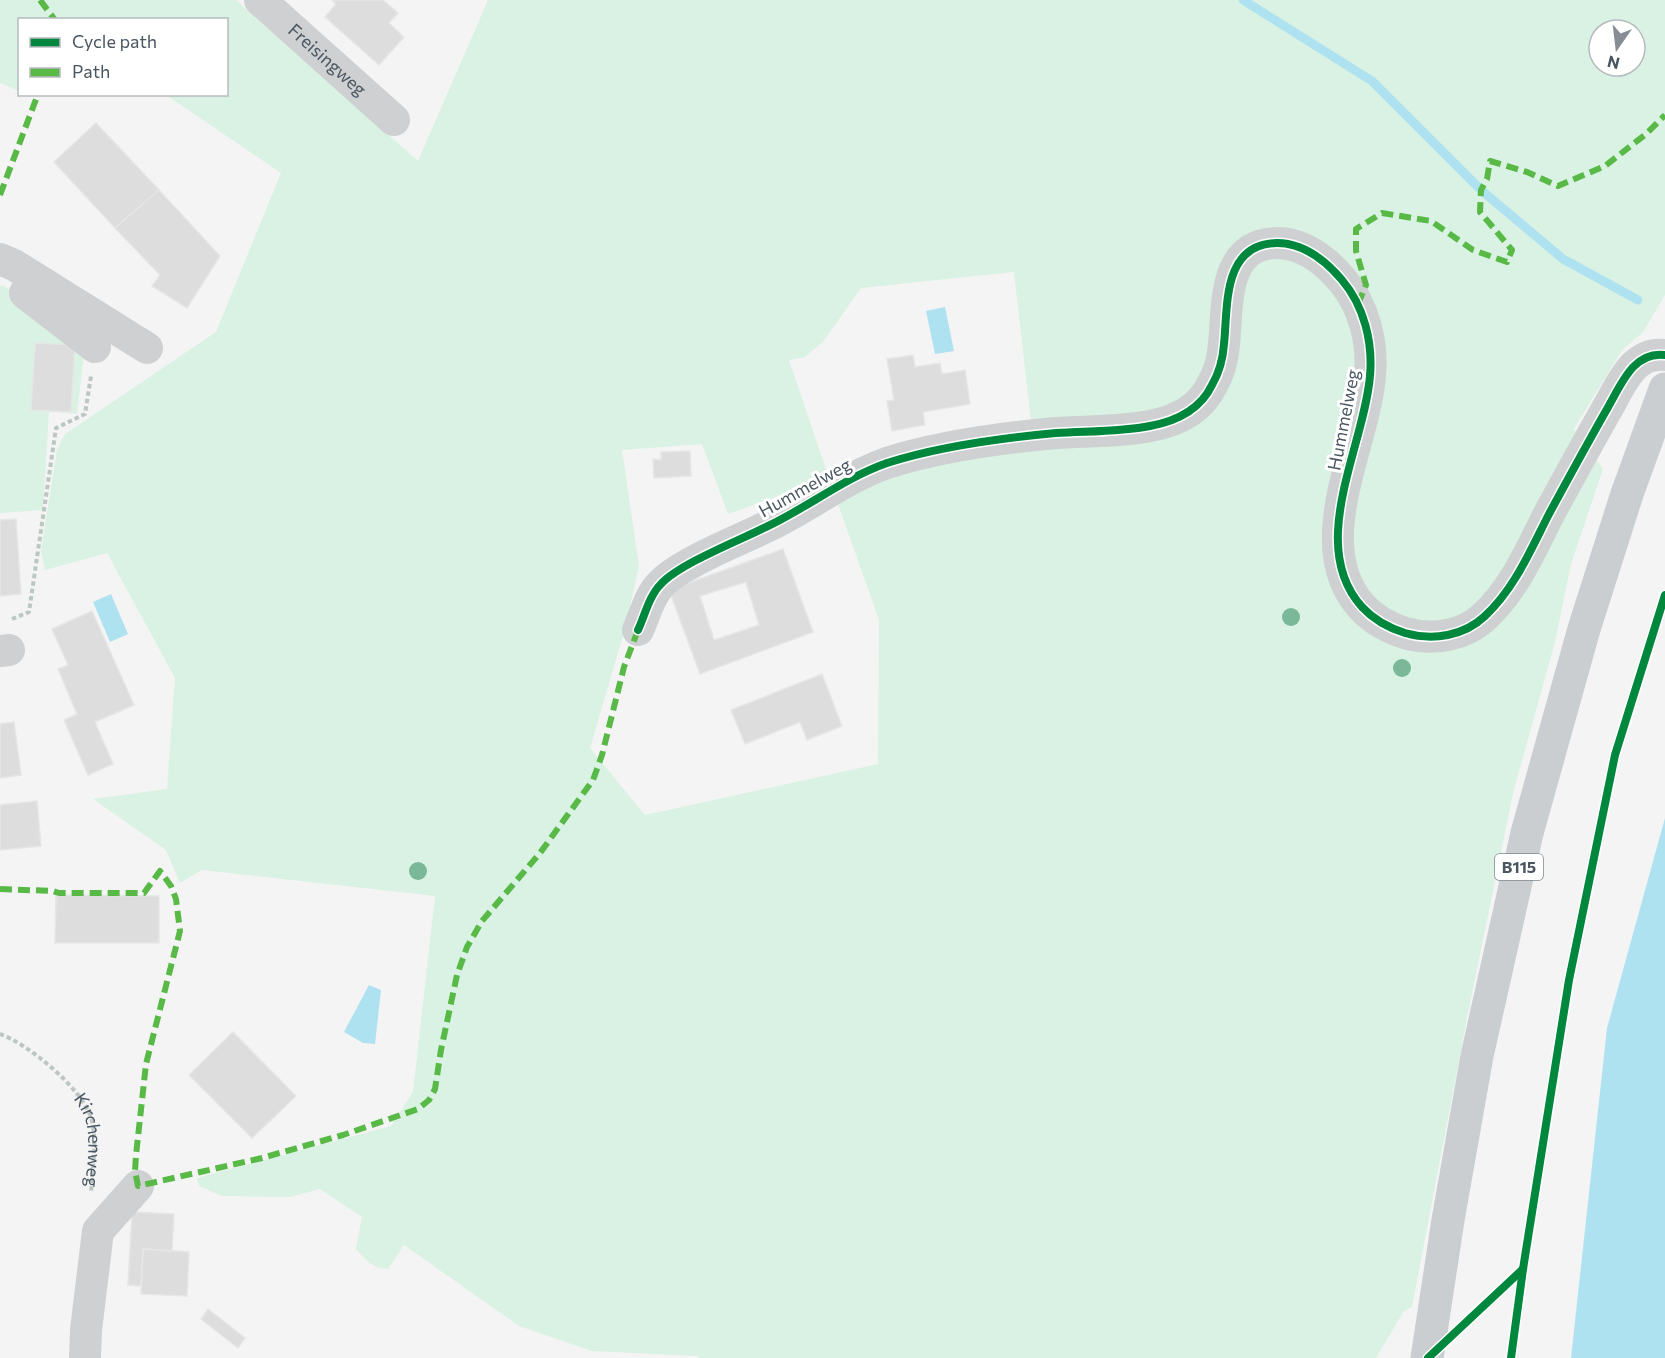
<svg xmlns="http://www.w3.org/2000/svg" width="1665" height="1358" font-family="Commissioner,sans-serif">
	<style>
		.green { fill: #d9f2e3; fill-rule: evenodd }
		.water { fill: #aee2f0 }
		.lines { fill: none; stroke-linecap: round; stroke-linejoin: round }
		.stream { stroke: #aee2f0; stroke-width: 9 }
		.building { fill: #ddddde; stroke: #e5e6e7; stroke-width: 1.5; fill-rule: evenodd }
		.path { stroke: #bcc7c4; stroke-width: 4; stroke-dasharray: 4.5 3; stroke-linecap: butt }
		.minor { stroke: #ced0d2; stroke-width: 32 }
		.major { stroke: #caced1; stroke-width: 33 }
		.quiet { stroke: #58b947; stroke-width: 6; stroke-dasharray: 12 6; stroke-linecap: butt }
		.cycleway-casing { stroke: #fff; stroke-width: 11 }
		.cycleway { stroke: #00873e; stroke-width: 8 }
		.tree { fill: #7ab899 }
		.labels { text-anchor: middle; stroke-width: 6; stroke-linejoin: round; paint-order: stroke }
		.shield { fill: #fff; stroke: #808990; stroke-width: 1.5 }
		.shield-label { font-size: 16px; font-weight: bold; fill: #4a5661 }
		.street-label { font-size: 18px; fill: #4a5661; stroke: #fff }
	</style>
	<rect width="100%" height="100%" fill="#f4f4f4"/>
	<g class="green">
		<path d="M0,0H236L418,161L488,0H1665V295L1643,332L1622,350L1574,429L1603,469L1571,564L1555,642L1513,793L1467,1018L1412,1307L1404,1311L1376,1358H699L697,1356L592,1351L519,1326L404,1245L388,1269C373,1269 366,1260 356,1249L362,1217L320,1189L290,1197L222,1196L199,1186L197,1178L391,1126L413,1092L435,896L202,870L180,883L166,850L93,799L167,789L175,678L107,553L45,570L41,551L57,450L65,434L216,332L281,173L166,95L226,94V20H20L19,91L0,83ZM1599,30H1635V66H1599ZM1014,272L1034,448L903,468L837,501L879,620L878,764L645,815L590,748L625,629L639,566L622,450L702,444L728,514L829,478L789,360L805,357L823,342L861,288Z"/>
		<polygon points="0,286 4,286 85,345 77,414 49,411 43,510 0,513"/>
	</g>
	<g class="water">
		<polygon points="945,307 954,351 935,354 926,311"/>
		<polygon points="111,594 128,634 110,642 93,602"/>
		<polygon points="1665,818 1665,1358 1571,1358 1607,1028"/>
		<polygon points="369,985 381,990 375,1044 363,1043 344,1032"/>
	</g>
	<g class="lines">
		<polyline class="stream" points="1243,0 1372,81 1481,190 1563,259 1638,300"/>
	</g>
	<g class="building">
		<polygon points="332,0 383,0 398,13 389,23 404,37 379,65 325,17 336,4"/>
		<polygon points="96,123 159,190 115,228 54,162"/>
		<polygon points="159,190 220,256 187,308 152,286 160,275 115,228"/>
		<polygon points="35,343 75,345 71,412 31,410"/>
		<polygon points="913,355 915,367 940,363 942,374 965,370 970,404 923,412 925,425 892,431 887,401 894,400 887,359"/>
		<polygon points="690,451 691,476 654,478 653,459 661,460 661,452"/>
		<polygon points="16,519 21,594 0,596 0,520"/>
		<path d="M783,549L813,632L700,674L669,590ZM746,582L759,625L714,640L700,596Z"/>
		<polygon points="92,611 134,705 95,722 113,764 88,775 64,720 77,714 58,669 68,665 52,629"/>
		<polygon points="822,674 842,726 807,740 800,722 745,744 731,710"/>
		<polygon points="14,722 21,775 0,778 0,724"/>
		<polygon points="37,801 41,846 0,850 0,805"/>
		<polygon points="56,895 159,896 159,943 55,943"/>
		<polygon points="233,1032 296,1096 252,1138 189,1075"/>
		<polygon points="132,1212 174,1214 172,1251 143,1249 141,1286 128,1285"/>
		<polygon points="143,1249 189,1252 187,1296 141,1294"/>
		<polygon points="208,1309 245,1338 238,1348 201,1319"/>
	</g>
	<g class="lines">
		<g class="path">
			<polyline points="12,619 29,612 56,428 85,414 91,376"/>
			<path id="s1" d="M0,1034C28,1044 82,1088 91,1118C98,1140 92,1169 91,1193"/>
		</g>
		<g class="minor">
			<path id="s2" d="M260,0L394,120"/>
			<polyline points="0,259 14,265 147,348"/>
			<polyline points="25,293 95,347"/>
			<path d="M638,630C645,615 649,596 661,584C679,564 740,540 766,527C807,508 844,478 887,463C940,446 1001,438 1056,433C1087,431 1120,432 1150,426C1177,421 1200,410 1212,385C1219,373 1223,358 1224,344C1228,306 1222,244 1277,243C1304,243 1325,260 1342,280C1364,306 1373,342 1370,376C1364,447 1306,545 1362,607C1374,620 1389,628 1405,633C1433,641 1464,636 1485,616C1515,588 1531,549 1549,514C1568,479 1587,444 1607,409C1621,385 1633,351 1665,355"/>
			<polyline points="0,651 9,650"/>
			<polyline points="85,1358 86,1330 98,1231 138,1186"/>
		</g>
		<polyline class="major" points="1427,1358 1448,1220 1477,1056 1527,833 1584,629 1627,494 1665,389"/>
		<g class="quiet">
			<polyline points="40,0 55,20"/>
			<polyline points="0,195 38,94"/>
			<polyline points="1358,304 1366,285 1356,251 1356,229 1382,213 1431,221 1473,250 1507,262 1512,250 1480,212 1481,190 1487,179 1490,161 1527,172 1558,186 1605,166 1646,134 1665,115"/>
			<polyline points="0,889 53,891 59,893 144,893 160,871 171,886 176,899 180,931 146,1064 136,1155 135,1171 138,1186 262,1158 343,1135 418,1109 429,1100 435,1089 441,1050 457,975 467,947 482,921 540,853 593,780 602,755 624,667 638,630"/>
		</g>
		<defs>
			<g id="cycleway">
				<path d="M638,630C645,615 649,596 661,584C679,564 740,540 766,527C807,508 844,478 887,463C940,446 1001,438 1056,433C1087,431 1120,432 1150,426C1177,421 1200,410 1212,385C1219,373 1223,358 1224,344C1228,306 1222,244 1277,243C1304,243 1325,260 1342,280C1364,306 1373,342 1370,376C1364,447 1306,545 1362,607C1374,620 1389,628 1405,633C1433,641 1464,636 1485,616C1515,588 1531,549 1549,514C1568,479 1587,444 1607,409C1621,385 1633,351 1665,355"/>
				<polyline points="1428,1358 1523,1269"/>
				<polyline points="1511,1358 1523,1269 1569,980 1615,755 1665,595"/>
			</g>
		</defs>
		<use href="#cycleway" class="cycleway-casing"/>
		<use href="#cycleway" class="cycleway"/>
	</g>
	<g class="tree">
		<circle cx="1291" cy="617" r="9"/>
		<circle cx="1402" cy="668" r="9"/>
		<circle cx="418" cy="871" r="9"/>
	</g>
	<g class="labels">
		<rect class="shield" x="1495" y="854" width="48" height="26" rx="4.5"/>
		<g class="shield-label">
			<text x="1519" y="873">B115</text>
		</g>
		<g class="street-label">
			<text dy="6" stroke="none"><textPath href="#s2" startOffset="90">Freisingweg</textPath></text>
			<text transform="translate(1344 420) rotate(-79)" y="6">Hummelweg</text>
			<text transform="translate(805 488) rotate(-29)" y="6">Hummelweg</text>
			<text dy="6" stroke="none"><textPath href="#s1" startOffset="148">Kirchenweg</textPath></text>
		</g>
	</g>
	<rect x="18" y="18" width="210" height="78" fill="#ffffff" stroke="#b7bbc0" stroke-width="1.5"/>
	<rect x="30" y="38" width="30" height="9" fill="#00873e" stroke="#b7bbc0" stroke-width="1.5"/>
	<text x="72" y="48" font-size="18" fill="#4a5661">Cycle path</text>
	<rect x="30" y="68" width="30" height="9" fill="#58b947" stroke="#b7bbc0" stroke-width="1.5"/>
	<text x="72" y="78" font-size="18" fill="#4a5661">Path</text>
	<g transform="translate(1617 48) rotate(194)"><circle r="28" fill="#ffffff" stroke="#b7bbc0" stroke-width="1.5"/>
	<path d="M0-4.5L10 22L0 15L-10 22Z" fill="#868d94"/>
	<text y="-9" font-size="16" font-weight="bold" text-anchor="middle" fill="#4a5661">N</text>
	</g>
</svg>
